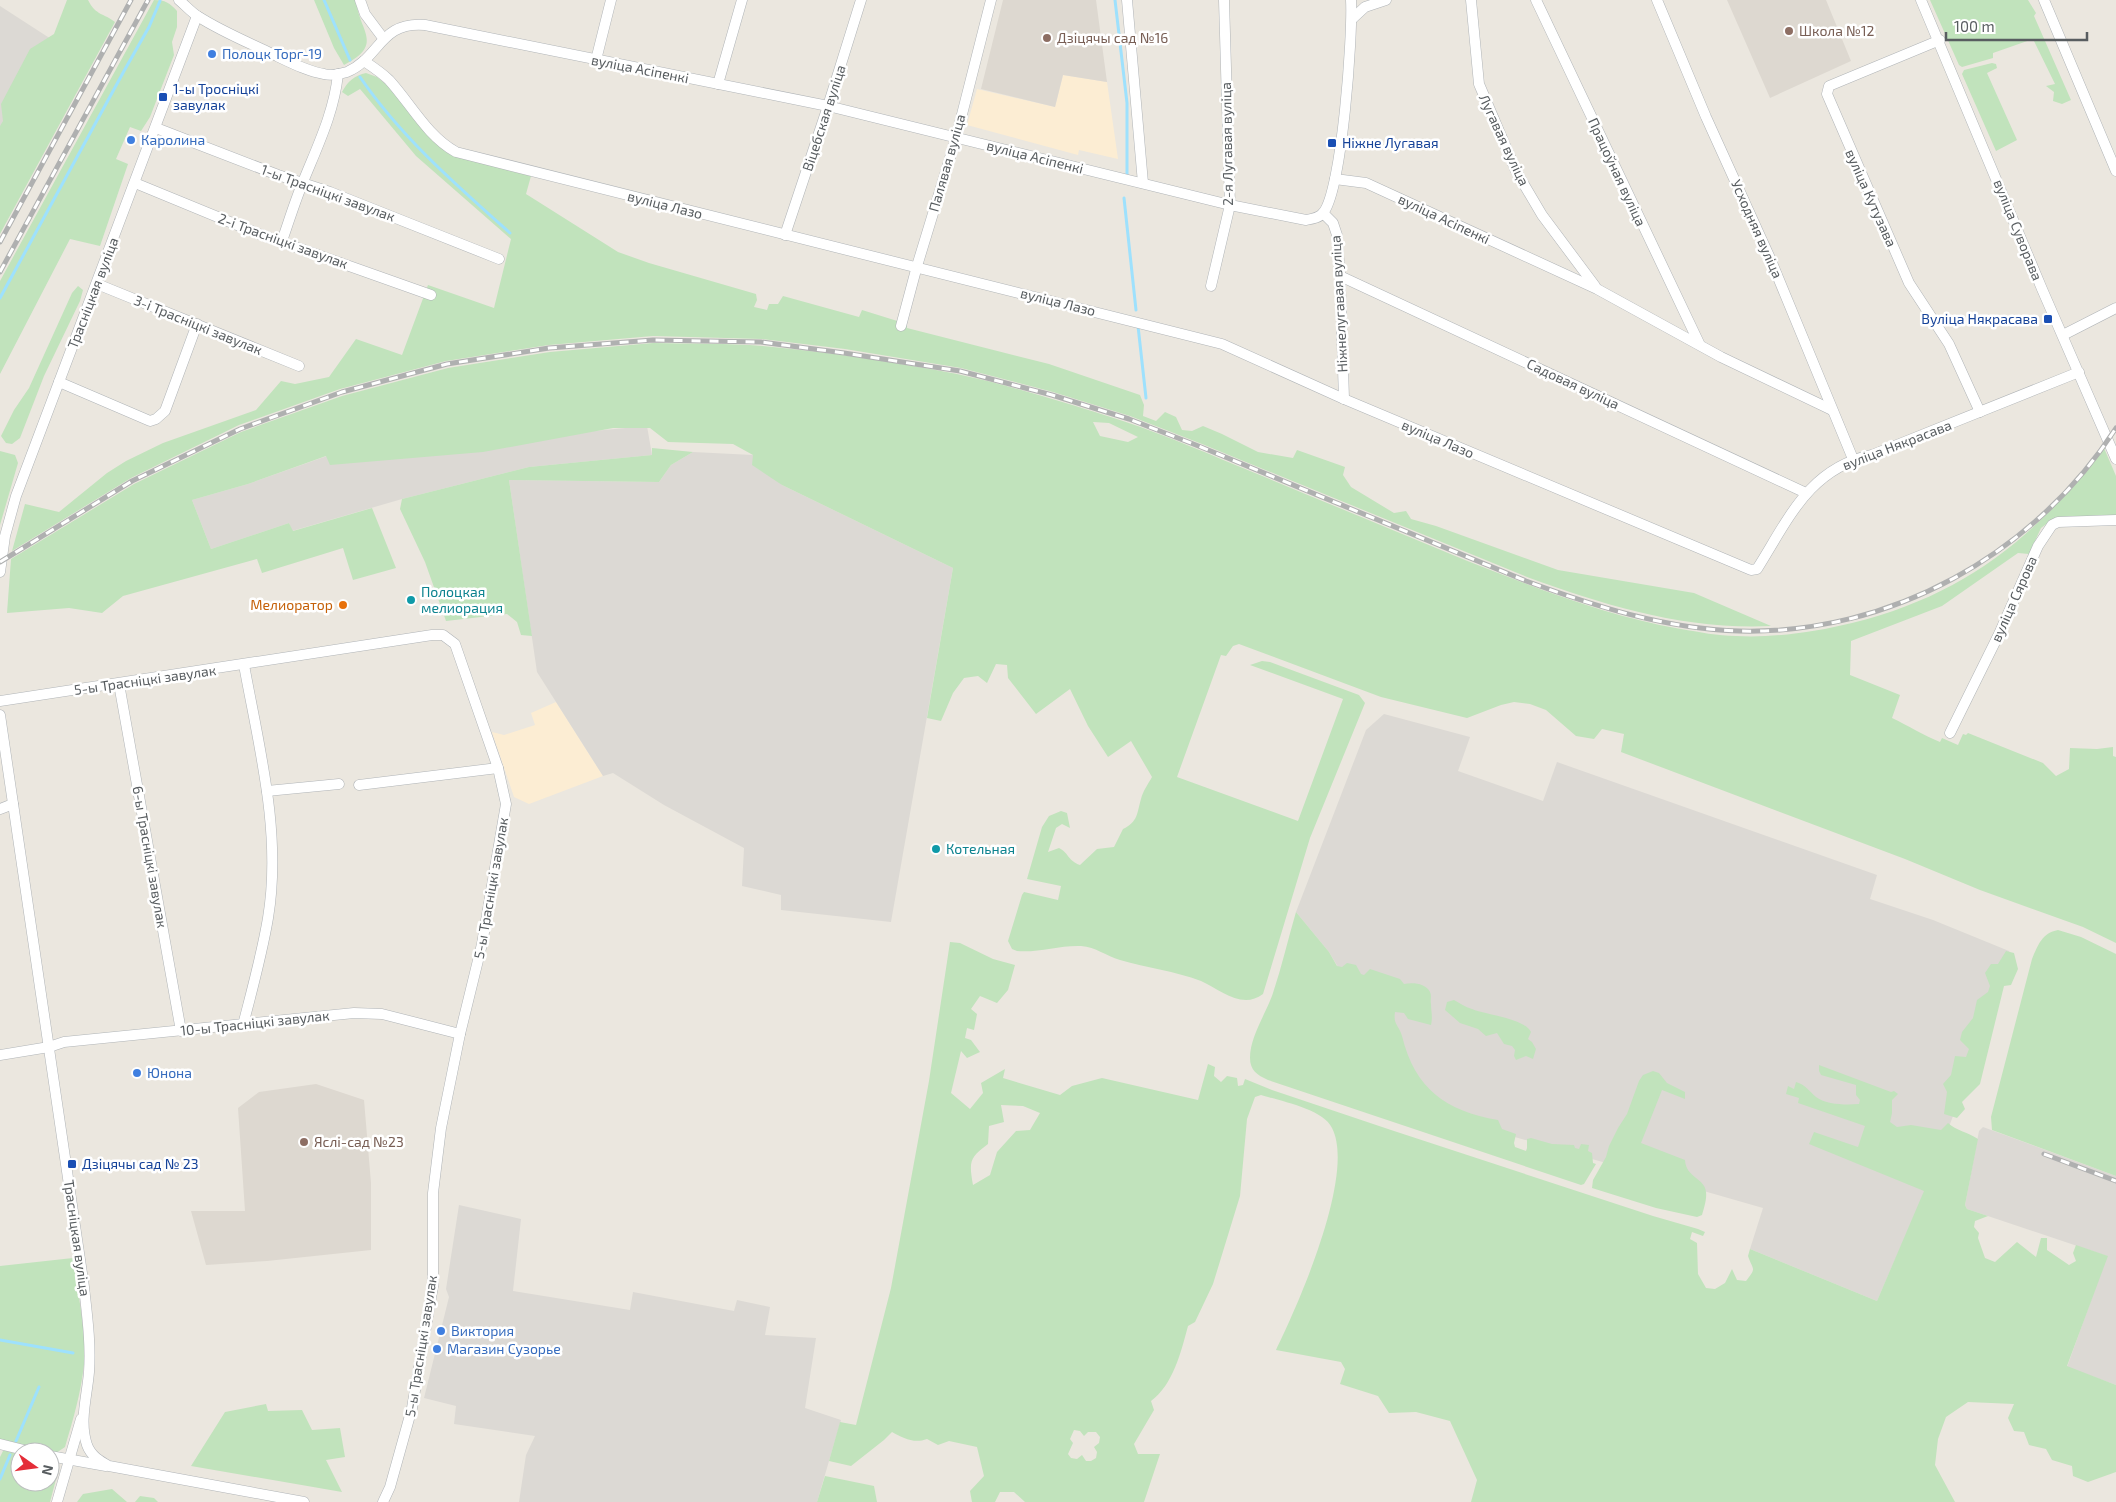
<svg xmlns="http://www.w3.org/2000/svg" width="2116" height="1502" font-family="'Exo 2',sans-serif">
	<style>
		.commercial { fill: #fcedd3 }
		.industrial { fill: #dcd9d4 }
		.education { fill: #ddd8d0 }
		.green { fill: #c1e3bc; fill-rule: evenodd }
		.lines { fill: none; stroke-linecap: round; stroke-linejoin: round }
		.stream { stroke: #9ee1fd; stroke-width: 3 }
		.minor-casing { stroke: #b0b4b7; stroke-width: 11 }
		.minor { stroke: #fff; stroke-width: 10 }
		.rail-casing { stroke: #afb0b0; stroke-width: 5 }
		.rail { stroke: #fff; stroke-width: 3; stroke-dasharray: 9; stroke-linecap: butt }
		.education-dot { fill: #8d6e63; stroke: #fff; stroke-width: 2 }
		.shop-dot { fill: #3f7fe0; stroke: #fff; stroke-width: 2 }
		.transit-dot { fill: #1a4fb4; stroke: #fff; stroke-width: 2 }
		.culture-dot { fill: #0f9aa8; stroke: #fff; stroke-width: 2 }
		.food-dot { fill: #e8710a; stroke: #fff; stroke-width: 2 }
		.labels { text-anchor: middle; stroke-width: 5; stroke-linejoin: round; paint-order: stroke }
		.education-label { font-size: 14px; fill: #785e54; stroke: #fff; text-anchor: start }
		.shop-label { font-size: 14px; fill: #366cbe; stroke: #fff; text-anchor: start }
		.street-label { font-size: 14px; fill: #585d60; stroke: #fff }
		.transit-label { font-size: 14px; fill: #164399; stroke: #fff; text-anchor: start }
		.culture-label { font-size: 14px; fill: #0d838f; stroke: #fff; text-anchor: start }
		.food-label { font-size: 14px; fill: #c56008; stroke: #fff; text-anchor: end }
	</style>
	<rect width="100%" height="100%" fill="#ebe7df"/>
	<g class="commercial">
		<polygon points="1063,75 1107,82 1118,159 1079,150 1078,155 967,125 977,89 1055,107"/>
		<polygon points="556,702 603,776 529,804 514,797 492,732 504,735 535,725 531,713"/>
	</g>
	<g class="industrial">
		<polygon points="0,6 51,39 0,127"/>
		<polygon points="647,426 652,455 529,467 402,499 292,531 289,523 211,549 192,500 248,484 327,456"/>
		<polygon points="693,452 753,455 782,485 953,568 891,922 781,910 781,895 742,886 744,848 664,805 613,773 603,776 537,672 509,480 659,482 671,465"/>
		<polygon points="1384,714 1470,737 1458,771 1543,801 1557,762 1877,875 1870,899 1933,920 2009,951 2012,958 1925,1191 1877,1301 1750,1249 1763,1208 1424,1111 1329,952 1296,912 1366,730"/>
		<polygon points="1983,1127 2116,1176 2116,1385 2067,1367 2107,1256 1967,1209 1965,1205 1979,1131"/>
		<polygon points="459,1205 521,1219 513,1291 630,1310 633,1292 734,1311 737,1300 770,1307 765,1335 816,1338 805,1408 841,1420 817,1502 519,1502 526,1455 535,1436 454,1424 456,1406 424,1398 449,1297 446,1289"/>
	</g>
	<g class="education">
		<polygon points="1003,0 1096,0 1107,82 1063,75 1055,107 981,89"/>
		<polygon points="1727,0 1826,0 1851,61 1770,98"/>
		<polygon points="316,1084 364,1100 371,1183 371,1250 267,1261 206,1265 191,1211 245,1211 238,1108 259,1092"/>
	</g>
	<g class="green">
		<path d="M67,0H88C96,16 104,13 115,22L0,234V126L3,121L1,104L30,49L54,34Z"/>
		<path d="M154,0C165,0 170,3 177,11V27L172,42L174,55L150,117L141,131L130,127L116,159L128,164L100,246L70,239L0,374V281Z"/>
		<path d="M314,0H356C359,32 385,44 344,65L334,48Z"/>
		<polygon points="1930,0 2028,0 2036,13 2034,16 2071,100 2062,104 2053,101 2054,92 2046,86 2055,84 2033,39 1993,53 1993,58 1962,67 1959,65"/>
		<polygon points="1992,63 1996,64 1997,68 1987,73 2017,140 1996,151 1962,74 1964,70"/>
		<path d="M366,73L377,77L388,86L419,125L445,150L531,176L526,194L618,252L649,263L756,294L757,300L754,307L767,310L769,304H778L783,296L859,317L862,310L907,324V328L1049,364L1140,395L1144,405L1143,416L1156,421L1165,412L1176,417L1182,430L1192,431L1203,426L1222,434L1258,452L1293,458L1297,450L1345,467L1343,475L1351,487L1394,513L1406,511L1411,519L1436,526L1558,570L1694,593L1771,626C1686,630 1606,606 1527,577L1202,444L1130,416L1053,392L961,368L845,349L762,339L653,336L549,345L446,361L340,389L239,425L131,478L12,551L25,504L59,512L107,473L126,461L163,443L256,410L281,381L295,384L329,377L356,339L402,355L428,285L494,308L511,239L416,156L360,89L348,96L342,92C347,82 355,75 366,73Z"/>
		<polygon points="78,286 83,290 80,301 44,376 20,438 12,444 6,443 1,436 14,410 29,388 72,293"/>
		<path d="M653,343C690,344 727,343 763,346C828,352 894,362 957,374C1013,386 1069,404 1123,421C1168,436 1211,455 1255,473C1325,502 1395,531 1465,560C1536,588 1606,616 1681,629C1699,632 1718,636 1736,636C1774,638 1815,632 1852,623C1964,595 2035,538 2104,448L2116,476V518L2049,522L2041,528L2029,554L2018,553L1942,606L1851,641L1850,675L1900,695L1892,718C1909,726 1923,735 1940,742L1942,738L1958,745L1963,734L1966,735L1968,733L2043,763L2056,776L2069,769L2070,748L2097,749L2113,747V756L2116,757V943L2083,927L1980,890L1905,859L1621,752L1624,734L1602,729L1594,739L1576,736L1546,710L1530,704L1514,702L1501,705L1467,718L1381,697L1239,644L1233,646L1226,656L1221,655L1177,777L1298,821L1343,699L1250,665L1262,661L1270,662L1359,695L1365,703L1310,838L1263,994C1242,1010 1221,990 1201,981C1175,971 1147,968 1120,960C1106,956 1096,947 1081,946C1060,945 1038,953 1017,951L1012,949L1008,941L1022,895L1024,892L1058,900L1061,886L1027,879L1042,827L1049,816L1061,811L1067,813L1070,828L1062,824L1056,828L1048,852L1059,848C1069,853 1068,861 1080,865L1097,849L1114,847L1123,829C1138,822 1137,813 1141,799C1143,791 1148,784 1152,777L1131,741L1108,757L1088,726L1070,689L1036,714L1008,678L1007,665L996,664L987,683L978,676L964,678L953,693L941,721L927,718L953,568L782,485L752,465L753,455L733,444L668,442L650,428H613L483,452L330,465L326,456L248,484L192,500L211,549L289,523L293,531L372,508L396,568L353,580L343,548L262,573L257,559L123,596L102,613L69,608L7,613L11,559L134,484L241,432L342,396L448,368L550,352ZM1093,422L1109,423L1138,437L1128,442L1100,436Z"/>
		<polygon points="652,448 693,452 671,465 659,482 509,480 532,636 521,635 517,622 507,614 446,621 425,562 400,509 402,499 529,467 652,455"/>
		<polygon points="0,451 15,455 18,463 0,525"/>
		<path d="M1296,912L1329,952L1337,966L1342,967L1347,963L1356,965L1361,974L1364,975L1370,969L1400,979L1404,984C1412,982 1426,983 1430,992C1432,996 1430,1000 1431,1004C1431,1012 1433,1016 1431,1025L1408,1019L1404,1013L1395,1012C1393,1025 1399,1025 1402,1036C1415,1089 1446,1111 1498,1120L1502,1129L1516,1134L1514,1143L1515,1147L1526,1151L1527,1148V1139L1531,1138L1552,1144L1574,1145L1575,1148L1579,1149L1581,1144L1589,1145L1588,1151L1592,1153L1593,1163L1596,1164L1584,1184L1581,1185L1268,1080C1257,1075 1250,1070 1250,1058C1250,1036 1266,1014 1273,993C1282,966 1288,939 1296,912Z"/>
		<path d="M2058,930L2081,937L2116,954V1176L1992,1130L1991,1117L2032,959C2038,945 2042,933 2058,930Z"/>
		<path d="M950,942L960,943L993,959L1015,965L1008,990L997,1003L980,996L971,1009L977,1014L974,1030L967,1028L965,1038L971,1040L980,1052L967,1058L961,1051L951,1093L970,1109L983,1093L981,1083L1005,1069L1003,1078L1060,1095L1072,1086L1102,1078L1198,1100L1208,1064L1215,1067L1214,1076L1221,1082L1227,1076L1237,1078L1238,1086L1243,1085L1245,1079L1272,1090L1391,1130L1653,1216L1698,1229L1705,1232L1703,1236L1692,1232L1690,1239L1697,1243L1698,1274L1706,1288L1715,1289L1725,1283L1732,1269L1737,1280L1746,1281C1757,1267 1753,1271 1748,1256L1750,1249L1877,1301L1924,1191L1809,1144L1814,1132L1858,1147L1865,1126L1798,1103L1799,1098L1786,1094L1788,1086L1794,1089L1796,1082C1806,1085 1809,1091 1816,1097C1827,1105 1846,1105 1859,1104L1860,1100L1856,1095V1085L1821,1075L1819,1071V1065L1891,1092L1894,1091L1898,1094L1892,1100V1113L1890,1122L1897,1127L1911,1125L1941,1130L1948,1123C1957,1131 1968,1132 1978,1139L1965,1205L1967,1209L1988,1216L1975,1221L1974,1227L1979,1233L1978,1238L1985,1258L1995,1262L2017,1242L2036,1257L2041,1238H2047V1250L2069,1265L2076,1261L2073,1253L2076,1245L2108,1256L2067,1366L2116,1385V1472L2088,1482L2073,1476L2072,1466L2052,1460L2046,1449L2029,1445L2024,1432L2014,1431L2008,1418L2014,1404L1968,1402L1946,1417L1938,1439L1935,1465L1955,1502H1471L1477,1480L1450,1421L1416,1412L1389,1413L1378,1396L1340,1384L1345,1369L1341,1362L1276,1350C1298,1305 1356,1174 1332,1128C1323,1109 1280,1101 1261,1095L1255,1097L1247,1119L1240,1196L1213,1284L1195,1322L1188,1326C1181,1352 1173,1385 1151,1401L1154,1410L1134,1444L1138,1454H1160L1144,1502H1025L1014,1492H1000L995,1502H972L970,1491L984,1476L977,1447L949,1441L938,1445L927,1439C914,1444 903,1438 892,1432L884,1440L851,1466L829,1461L840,1422L856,1425L891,1288L929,1081ZM1001,1105L1023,1106L1040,1113L1030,1130L1016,1131L997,1152L990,1175L973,1185C969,1162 969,1158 988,1144L989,1126L1004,1122ZM1074,1430L1080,1431L1084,1436L1088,1432H1096L1100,1437L1099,1443L1094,1447L1097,1452L1096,1458L1091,1461H1086L1082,1455L1077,1459L1071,1458L1068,1454L1073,1443L1070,1439Z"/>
		<polygon points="2006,951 2014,953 2018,969 2011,985 2004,986 1980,1084 1962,1102 1965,1109 1957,1118 1944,1114 1947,1092 1943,1084 1951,1075 1955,1056 1966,1057 1969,1049 1960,1040 1962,1032 1973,1018 1977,1000 1988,992 1990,986 1985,973 1991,964 1998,964"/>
		<path d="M1454,1000C1460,1003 1465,1007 1472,1009C1486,1015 1524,1018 1531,1032L1528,1039L1532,1042L1536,1049L1533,1059L1526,1056L1516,1060L1514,1056L1515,1050L1512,1046L1504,1044L1497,1033L1486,1036L1478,1029L1460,1023L1445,1010L1447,1002Z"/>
		<path d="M1653,1071L1659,1073L1667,1083L1685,1092V1099L1662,1090L1641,1143L1685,1160C1686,1178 1705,1178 1706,1192C1707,1199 1704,1208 1702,1215L1697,1217L1656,1208L1592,1188L1593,1180L1606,1157L1609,1146L1618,1128L1627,1114L1639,1081L1643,1075Z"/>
		<path d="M73,1258C77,1292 87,1330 84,1364C81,1393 73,1420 65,1447L56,1453L0,1439V1266Z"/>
		<polygon points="266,1404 268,1411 302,1410 312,1430 340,1428 345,1457 326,1460 342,1492 191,1466 225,1412"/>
		<polygon points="8,1450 20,1453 20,1482 50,1482 50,1460 58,1464 59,1468 50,1502 0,1502 0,1457 3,1451"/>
		<polygon points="825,1476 874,1486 877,1502 817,1502"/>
		<polygon points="112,1489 127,1502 77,1502 83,1494"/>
		<polygon points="140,1496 154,1498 158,1502 135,1502"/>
	</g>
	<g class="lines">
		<g class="stream">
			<polyline points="324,0 350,60"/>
			<polyline points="1115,0 1127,103 1127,177"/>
			<path d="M360,77C401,137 456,185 510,233"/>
			<polyline points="1124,198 1136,310"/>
			<polyline points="0,298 124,71 149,27 160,1"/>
			<polyline points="1138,326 1146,398"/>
			<polyline points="0,1340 73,1353"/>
			<polyline points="16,1441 39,1387"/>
			<polyline points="0,1479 10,1455"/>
		</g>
		<defs>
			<g id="minor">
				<path d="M179,0C186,6 192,13 199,17C221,31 245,41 268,52C286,60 305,71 324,74C332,76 340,74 347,72C380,58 380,21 425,25L828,106L1230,205L1306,220C1312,219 1319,218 1323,213C1342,191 1353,34 1351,0"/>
				<polyline points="360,0 365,14 383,38"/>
				<polyline points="1127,0 1143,183"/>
				<polyline points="1471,0 1479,84 1516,171 1542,215 1595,286"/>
				<polyline points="1536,0 1699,343"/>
				<polyline points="1657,0 1706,117 1770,258 1853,459"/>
				<polyline points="1921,0 2042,289 2116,459"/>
				<polyline points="2044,0 2116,171"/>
				<polyline points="1352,19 1365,7 1386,0"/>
				<polyline points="1940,40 1829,86 1827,94 1909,283 1949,344 1980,412"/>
				<polyline points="596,60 611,0"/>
				<path d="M364,61C373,67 382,73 389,80C411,104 427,136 456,152L1222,344L1344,399L1751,570L1757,569C1788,520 1809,468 1872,455L2079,372"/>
				<polyline points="718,84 742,0"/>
				<polyline points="156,128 278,175 330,192 499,259"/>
				<polyline points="1335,179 1366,183 1597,289 1721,357 1832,410"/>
				<polyline points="135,183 259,234 431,295"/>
				<polyline points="1323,213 1333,223 1337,235 1340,276 1344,399"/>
				<polyline points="785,235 828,106 861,0"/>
				<path d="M282,241C289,221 295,201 303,182C317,147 334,113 338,74"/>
				<polyline points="1340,276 1806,493"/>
				<polyline points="97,284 299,366"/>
				<polyline points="1211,286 1230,205 1224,0"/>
				<polyline points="901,326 917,266 956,138 991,0"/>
				<polyline points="2063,335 2116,308"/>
				<polyline points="59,382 150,421 156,419 165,411 197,324"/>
				<polyline points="0,572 5,536 16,496 197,16"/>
				<polyline points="119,684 181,1031"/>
				<polyline points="0,701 432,635 443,635 455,644 498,768 506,804 482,944 460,1034 441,1128 433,1193 433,1286 412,1408 390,1487 383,1502"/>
				<path d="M0,715L84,1287C87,1315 91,1343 89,1372C87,1397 79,1421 87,1445C91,1456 100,1461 109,1466L304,1502"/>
				<polyline points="1950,733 1999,634 2038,546 2052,525 2058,522 2116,520"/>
				<polyline points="359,785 498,768"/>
				<polyline points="267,791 339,784"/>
				<polyline points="0,809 13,804"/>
				<path d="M243,1025C252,990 262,954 268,918C282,834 259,747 244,665"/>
				<polyline points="0,1055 49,1047 64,1042 354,1013 382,1014 460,1034"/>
				<polyline points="0,1444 32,1452"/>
				<polyline points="50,1456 106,1466"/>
				<polyline points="57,1502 81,1419"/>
			</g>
		</defs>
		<use href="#minor" class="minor-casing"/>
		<use href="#minor" class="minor"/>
		<defs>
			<g id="rail">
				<polyline points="0,242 131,0"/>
				<polyline points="0,272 148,0"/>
				<path d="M0,562L132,481L240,429L342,392L447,364L549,348L653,340L761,342L844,353L960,371L1052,395L1129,419L1201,447L1526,581C1594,606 1666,629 1739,631C1890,635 2035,554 2116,428"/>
				<polyline points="2044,1154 2116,1181"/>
			</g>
		</defs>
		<use href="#rail" class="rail-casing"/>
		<use href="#rail" class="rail"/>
	</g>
	<g class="education-dot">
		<circle cx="1789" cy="31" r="5"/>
		<circle cx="1047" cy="38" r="5"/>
		<circle cx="304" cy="1142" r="5"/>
	</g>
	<g class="shop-dot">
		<circle cx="212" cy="54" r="5"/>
		<circle cx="131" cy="140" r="5"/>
		<circle cx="137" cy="1073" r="5"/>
		<circle cx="441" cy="1331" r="5"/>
		<circle cx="437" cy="1349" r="5"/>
	</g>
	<g class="transit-dot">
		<rect x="158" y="92" width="10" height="10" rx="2.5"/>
		<rect x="1327" y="138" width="10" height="10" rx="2.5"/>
		<rect x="2043" y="314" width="10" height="10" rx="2.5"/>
		<rect x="67" y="1159" width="10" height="10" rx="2.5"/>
	</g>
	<g class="culture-dot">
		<circle cx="411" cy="600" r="5"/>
		<circle cx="936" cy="849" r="5"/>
	</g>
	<circle class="food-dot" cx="343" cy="605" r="5"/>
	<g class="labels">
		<g class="education-label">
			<text x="1799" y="36">Школа №12</text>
			<text x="1057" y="43">Дзіцячы сад №16</text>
			<text x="314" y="1147">Яслі-сад №23</text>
		</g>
		<g class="shop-label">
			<text x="222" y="59">Полоцк Торг-19</text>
			<text x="141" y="145">Каролина</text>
			<text x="147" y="1078">Юнона</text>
			<text x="451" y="1336">Виктория</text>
			<text x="447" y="1354">Магазин Сузорье</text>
		</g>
		<g class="street-label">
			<text transform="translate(640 69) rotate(11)" y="5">вуліца Асіпенкі</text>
			<text transform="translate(824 118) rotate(-72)" y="5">Віцебская вуліца</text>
			<text transform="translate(1504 140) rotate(65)" y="5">Лугавая вуліца</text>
			<text transform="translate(1227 144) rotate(-91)" y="5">2-я Лугавая вуліца</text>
			<text transform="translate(1035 157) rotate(14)" y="5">вуліца Асіпенкі</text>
			<text transform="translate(947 163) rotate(-74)" y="5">Палявая вуліца</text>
			<text transform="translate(1617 172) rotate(65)" y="5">Працоўная вуліца</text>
			<text transform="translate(328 193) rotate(20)" y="5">1-ы Трасніцкі завулак</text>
			<text transform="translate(1871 198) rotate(66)" y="5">вуліца Кутузава</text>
			<text transform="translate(665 205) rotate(14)" y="5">вуліца Лазо</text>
			<text transform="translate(1444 219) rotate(25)" y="5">вуліца Асіпенкі</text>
			<text transform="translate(1757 229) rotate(66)" y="5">Усходняя вуліца</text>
			<text transform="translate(2018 230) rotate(68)" y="5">вуліца Суворава</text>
			<text transform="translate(283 241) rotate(20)" y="5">2-і Трасніцкі завулак</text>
			<text transform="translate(93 293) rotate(-69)" y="5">Трасніцкая вуліца</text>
			<text transform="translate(1058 302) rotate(14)" y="5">вуліца Лазо</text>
			<text transform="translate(1339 304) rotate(-93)" y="5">Ніжнелугавая вуліца</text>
			<text transform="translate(198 325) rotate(22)" y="5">3-і Трасніцкі завулак</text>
			<text transform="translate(1573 384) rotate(25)" y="5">Садовая вуліца</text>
			<text transform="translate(1438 439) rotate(23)" y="5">вуліца Лазо</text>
			<text transform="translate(1897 445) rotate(-21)" y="5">вуліца Някрасава</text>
			<text transform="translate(2014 599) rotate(-66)" y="5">вуліца Сярова</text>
			<text transform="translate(145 680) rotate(-8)" y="5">5-ы Трасніцкі завулак</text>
			<text transform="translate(150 857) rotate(80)" y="5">6-ы Трасніцкі завулак</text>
			<text transform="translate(491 888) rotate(-80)" y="5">5-ы Трасніцкі завулак</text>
			<text transform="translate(255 1023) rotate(-6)" y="5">10-ы Трасніцкі завулак</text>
			<text transform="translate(77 1238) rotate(82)" y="5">Трасніцкая вуліца</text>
			<text transform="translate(421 1346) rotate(-81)" y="5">5-ы Трасніцкі завулак</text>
		</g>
		<g class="transit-label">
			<text x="173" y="94">1-ы Тросніцкі<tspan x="173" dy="16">завулак</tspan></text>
			<text x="1342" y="148">Ніжне Лугавая</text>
			<text x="2038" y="324" text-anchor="end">Вуліца Някрасава</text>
			<text x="82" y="1169">Дзіцячы сад № 23</text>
		</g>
		<g class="culture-label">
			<text x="421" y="597">Полоцкая<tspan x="421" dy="16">мелиорация</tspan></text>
			<text x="946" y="854">Котельная</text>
		</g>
		<g class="food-label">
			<text x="333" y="610">Мелиоратор</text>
		</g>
	</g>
	<g transform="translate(35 1467) rotate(104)"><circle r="24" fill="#ffffff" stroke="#bcbebf"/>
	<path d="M0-4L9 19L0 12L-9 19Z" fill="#e42d38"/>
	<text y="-8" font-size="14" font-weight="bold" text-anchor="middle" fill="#585d60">N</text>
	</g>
	<path d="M1946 32v8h141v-8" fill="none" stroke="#585d60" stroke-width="2.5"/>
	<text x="1954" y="32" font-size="15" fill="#585d60" stroke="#ffffff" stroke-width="4" paint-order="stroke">100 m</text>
</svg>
